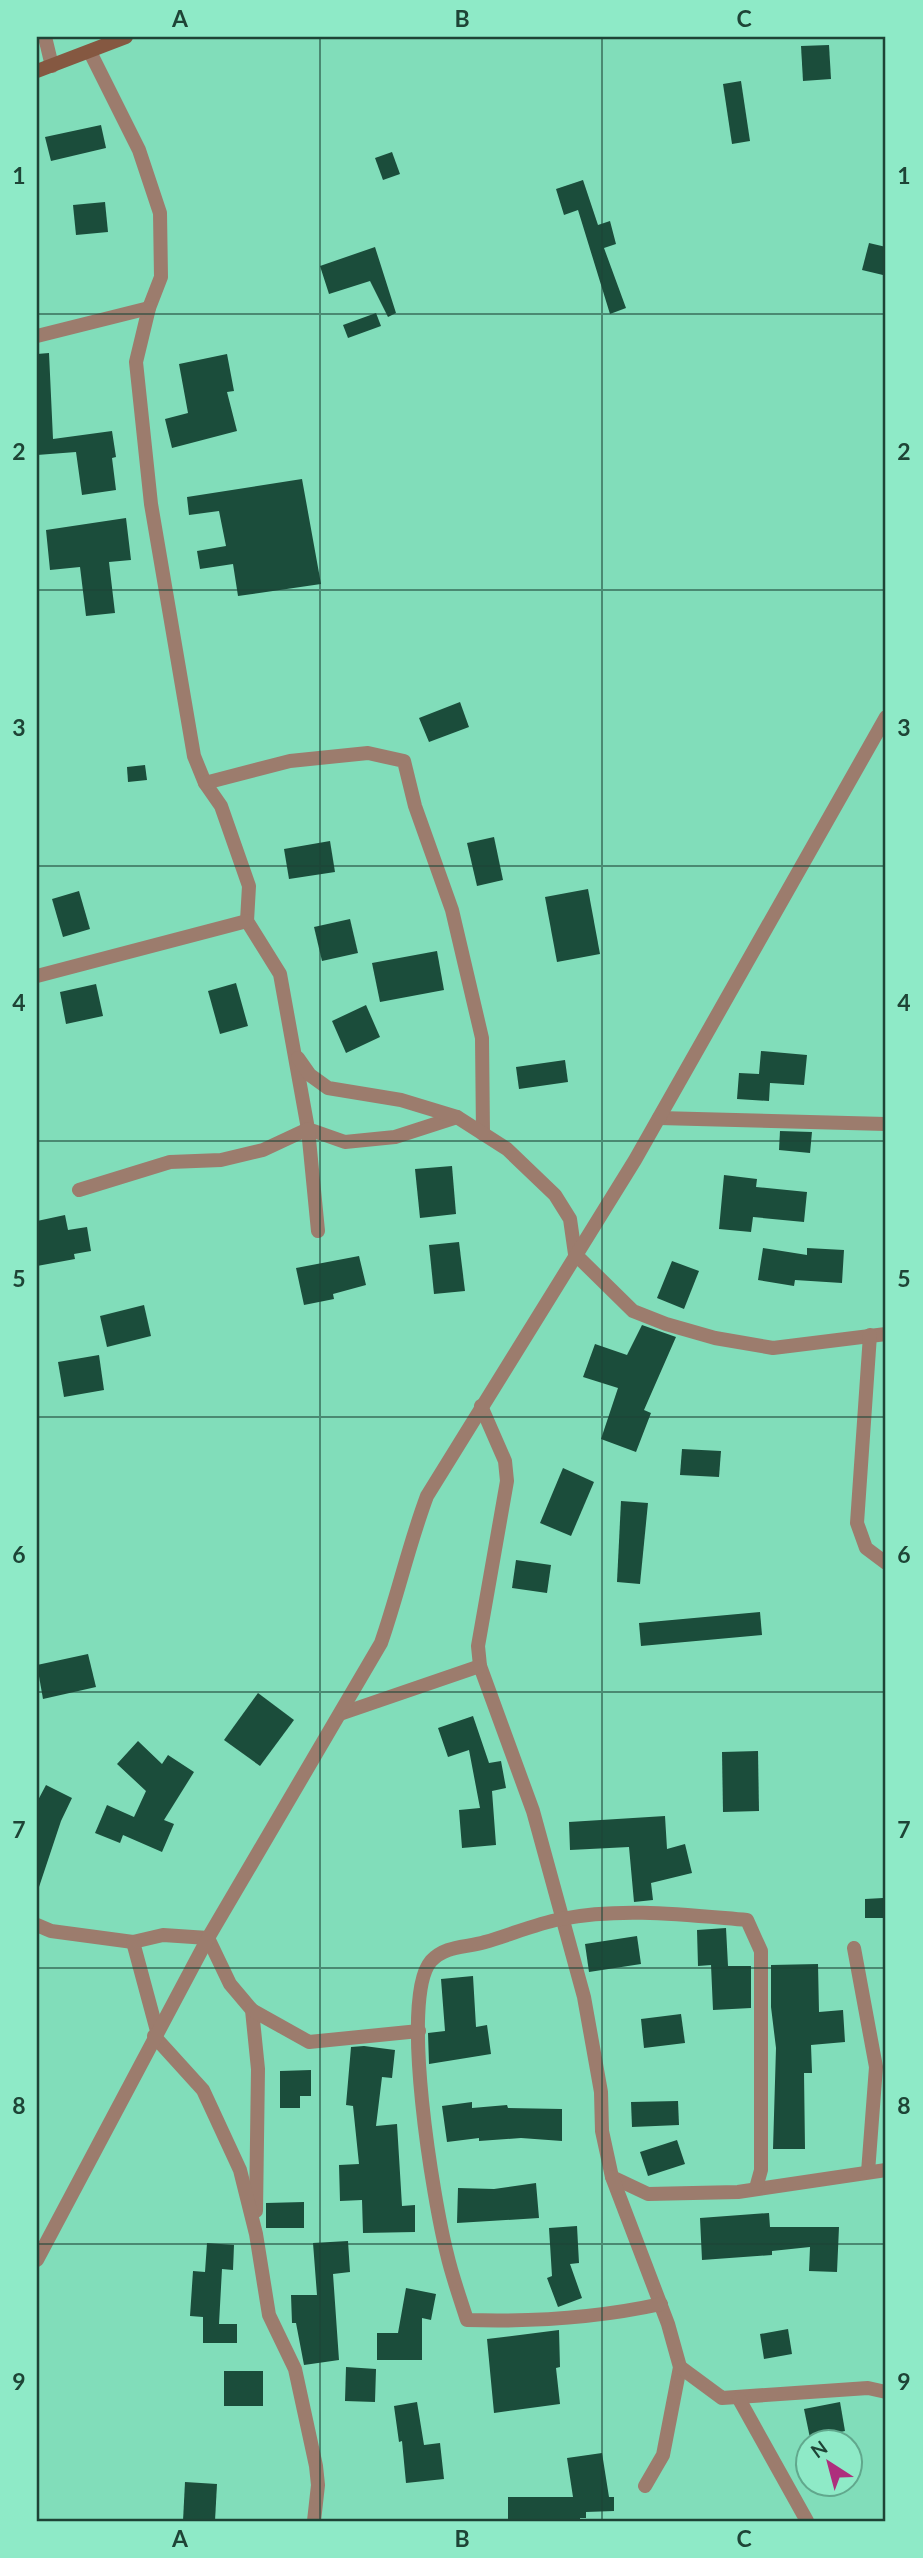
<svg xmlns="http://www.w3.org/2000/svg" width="923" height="2558" font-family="Lato,sans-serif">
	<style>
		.building { fill: #1b4d3b }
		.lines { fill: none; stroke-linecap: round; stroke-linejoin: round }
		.street { stroke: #9c7c6d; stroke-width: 14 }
		.secondary { stroke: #855841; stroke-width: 14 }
		.grid { fill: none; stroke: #1e4436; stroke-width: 2; stroke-opacity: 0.55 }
		.neatline { fill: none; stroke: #1e4436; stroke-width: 2.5 }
		.grid-label { font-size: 23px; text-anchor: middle; font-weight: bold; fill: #1e4436 }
	</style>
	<rect width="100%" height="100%" fill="#81ddba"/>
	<g class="building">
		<polygon points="829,45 831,79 803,81 801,46"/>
		<polygon points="741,81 750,141 732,144 723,84"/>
		<polygon points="101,125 106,148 51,161 45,137"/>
		<polygon points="392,152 400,174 383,180 375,158"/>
		<polygon points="583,180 598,225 610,221 616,244 604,248 626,308 610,314 578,210 564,215 556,189"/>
		<polygon points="105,202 108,232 76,235 73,205"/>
		<polygon points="869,243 886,247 883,275 862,270"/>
		<polygon points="375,247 396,313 388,317 370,281 329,294 320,266"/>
		<polygon points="376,313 381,326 348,338 343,325"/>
		<polygon points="49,353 53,439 112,431 116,457 112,458 116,490 82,495 76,452 37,455 37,354"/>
		<polygon points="227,354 234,391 227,392 237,431 172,448 165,419 188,413 179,364"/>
		<polygon points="302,479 321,584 238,596 233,564 200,569 197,551 226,546 219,511 189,515 187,497"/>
		<polygon points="126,518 131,560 109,562 115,613 86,616 80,567 50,570 46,530"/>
		<polygon points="460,702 469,727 429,742 419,718"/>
		<polygon points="145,765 147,780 128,782 127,767"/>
		<polygon points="494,837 503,880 477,886 467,843"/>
		<polygon points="330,841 335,872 289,879 284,849"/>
		<polygon points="588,889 600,954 557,962 545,897"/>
		<polygon points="79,891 90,929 63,937 52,899"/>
		<polygon points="350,919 358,953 322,961 314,927"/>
		<polygon points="437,951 444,990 380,1002 372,963"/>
		<polygon points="236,983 248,1026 220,1034 208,991"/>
		<polygon points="96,984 103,1016 66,1024 60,992"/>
		<polygon points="366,1005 380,1037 346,1053 332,1021"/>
		<polygon points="761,1051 807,1055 804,1085 770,1083 769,1101 737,1099 739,1073 759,1074"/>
		<polygon points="565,1060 568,1082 519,1089 516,1067"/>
		<polygon points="780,1131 812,1132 810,1153 779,1150"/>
		<polygon points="452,1166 456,1214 420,1218 415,1169"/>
		<polygon points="724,1175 757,1179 756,1187 807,1192 804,1222 753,1217 751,1232 719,1229"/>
		<polygon points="65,1215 68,1230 87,1227 91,1251 74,1254 75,1259 37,1266 37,1221"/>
		<polygon points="459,1242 465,1291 434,1294 429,1245"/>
		<polygon points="763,1248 807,1255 807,1248 844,1250 842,1283 795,1280 794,1286 758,1280"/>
		<polygon points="359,1256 366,1285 333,1294 334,1299 304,1305 296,1268"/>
		<polygon points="672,1261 699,1271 684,1309 657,1298"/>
		<polygon points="144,1305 151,1336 107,1347 100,1316"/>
		<polygon points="642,1325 676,1337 644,1410 651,1413 636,1452 601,1439 618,1388 583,1377 595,1344 627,1355"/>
		<polygon points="99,1355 104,1390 64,1397 58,1362"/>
		<polygon points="682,1449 721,1451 719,1477 680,1475"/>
		<polygon points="563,1468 594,1482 571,1536 540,1523"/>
		<polygon points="621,1501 648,1503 640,1584 617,1582"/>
		<polygon points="516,1560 551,1565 547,1593 512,1588"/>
		<polygon points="760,1612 762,1635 641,1646 639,1623"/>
		<polygon points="88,1654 96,1687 43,1699 37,1665"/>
		<polygon points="258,1693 294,1720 260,1766 224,1740"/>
		<polygon points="473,1716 489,1763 501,1761 506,1788 492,1791 496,1845 462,1848 459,1810 480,1808 469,1750 448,1757 438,1728"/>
		<polygon points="138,1741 162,1764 168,1755 194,1772 164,1820 174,1824 162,1852 123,1835 120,1843 95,1833 107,1805 134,1817 146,1791 117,1764"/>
		<polygon points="758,1751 759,1811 723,1812 722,1752"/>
		<polygon points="46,1785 72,1798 61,1821 39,1887 37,1802"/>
		<polygon points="665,1816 667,1849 685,1844 692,1873 651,1883 653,1900 634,1902 629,1847 570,1850 569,1822"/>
		<polygon points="883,1898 883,1918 865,1918 865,1899"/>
		<polygon points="726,1928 728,1966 751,1966 751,2008 713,2010 711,1965 698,1966 697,1930"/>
		<polygon points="637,1936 641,1964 589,1972 585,1944"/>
		<polygon points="818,1964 819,2012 843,2010 845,2042 811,2045 812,2073 804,2073 805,2149 773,2149 776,2048 771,2007 771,1965"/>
		<polygon points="473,1976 476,2027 487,2025 491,2054 429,2064 428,2033 445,2031 441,1979"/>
		<polygon points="681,2014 685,2043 644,2048 641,2019"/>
		<polygon points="364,2046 395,2050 392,2078 382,2077 376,2126 397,2124 402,2206 415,2205 415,2232 363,2233 362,2200 340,2201 339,2165 359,2164 353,2106 346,2105 351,2047"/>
		<polygon points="311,2070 311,2096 300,2096 300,2108 280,2108 280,2071"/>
		<polygon points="678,2101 679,2125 632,2127 631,2102"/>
		<polygon points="472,2102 472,2108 507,2105 508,2108 562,2109 562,2141 521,2138 479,2141 479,2138 447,2142 442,2106"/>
		<polygon points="677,2140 685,2164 648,2176 640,2152"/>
		<polygon points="536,2183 539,2218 457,2223 458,2188 494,2189"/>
		<polygon points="304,2202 304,2228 266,2228 266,2203"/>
		<polygon points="769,2213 770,2227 839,2227 837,2272 809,2271 810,2247 772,2251 772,2255 702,2260 700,2218"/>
		<polygon points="577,2226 579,2263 570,2264 582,2298 558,2307 547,2278 552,2276 549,2228"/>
		<polygon points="348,2241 350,2272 333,2274 339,2360 304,2365 296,2323 292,2323 291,2295 317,2295 313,2243"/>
		<polygon points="207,2243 234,2245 233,2270 222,2269 219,2324 237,2324 237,2343 203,2343 203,2317 190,2316 193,2271 205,2272"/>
		<polygon points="406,2288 436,2294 431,2320 422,2318 422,2360 377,2360 377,2333 398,2333"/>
		<polygon points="788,2329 792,2354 764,2359 760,2334"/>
		<polygon points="559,2330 560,2367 556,2368 560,2404 494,2413 487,2339"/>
		<polygon points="346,2367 376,2369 375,2402 345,2401"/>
		<rect x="224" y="2371" width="39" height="35"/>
		<polygon points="417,2402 424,2445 440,2443 444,2479 406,2483 402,2441 399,2442 394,2406"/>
		<polygon points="840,2402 845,2431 810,2438 804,2409"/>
		<polygon points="602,2453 609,2497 614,2497 614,2511 586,2512 586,2518 580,2518 580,2521 508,2521 508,2497 573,2497 567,2458"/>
		<polygon points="185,2482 217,2484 215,2521 183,2521"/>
	</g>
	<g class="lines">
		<g class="street">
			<polyline points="45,37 52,66"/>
			<polyline points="90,52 139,150 160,213 161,277 149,308 136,362 151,504 194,756 205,783 221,806 249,886 247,921 280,974 308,1129 345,1142 395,1137 457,1117"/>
			<polyline points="37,336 149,308"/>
			<polyline points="205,783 290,761 368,753 404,761 415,806 452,910 482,1038 483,1134"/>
			<polyline points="37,976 247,921"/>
			<polyline points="298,1058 310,1075 328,1088 401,1100 457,1117 507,1149 555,1195 570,1219 575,1254 633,1311 666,1324 715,1338 773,1348 886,1334"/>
			<polyline points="659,1118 886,1124"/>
			<polyline points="79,1190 170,1162 221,1160 263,1150 308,1129 318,1231"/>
			<polyline points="870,1335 857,1523 866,1548 886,1563"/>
			<polyline points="481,1406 505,1461 507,1481 478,1646 480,1666 533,1811 584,1997 601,2092 602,2131 612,2177 648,2194 738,2192 886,2170"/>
			<polyline points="340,1714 480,1666"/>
			<polyline points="37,1925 51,1931 133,1942 163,1935 208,1938 230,1984 252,2010 258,2069 256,2211"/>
			<polyline points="133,1942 157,2031"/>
			<polyline points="854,1948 876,2067 868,2172"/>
			<polyline points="252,2010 309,2042 419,2031"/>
			<polyline points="154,2036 203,2090 240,2170 256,2234 269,2315 295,2369 316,2466 318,2485 314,2521"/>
			<polyline points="612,2177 668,2324 680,2367 663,2455 645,2486"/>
			<path d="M37,2260L208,1938L381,1643C398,1594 409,1544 427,1496L635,1160L886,717"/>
			<path d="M661,2304C597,2318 532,2322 467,2320C460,2298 452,2276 447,2254C434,2203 399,1998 431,1961C446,1945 465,1948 485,1942C510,1935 535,1924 561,1919C622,1907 686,1915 747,1920L761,1951V2170L756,2188"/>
			<polyline points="680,2367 722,2398 868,2388 886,2392"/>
			<polyline points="739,2399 807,2521"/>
		</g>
		<polyline class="secondary" points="37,71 126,37"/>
	</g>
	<path class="grid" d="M320,37V2521M602,37V2521M37,314H886M37,590H886M37,866H886M37,1141H886M37,1417H886M37,1692H886M37,1968H886M37,2244H886"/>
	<rect width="923" height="2558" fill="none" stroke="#8eeac7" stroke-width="77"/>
	<g transform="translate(829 2463) rotate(324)"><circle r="33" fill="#8eeac7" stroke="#61a88d" stroke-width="2"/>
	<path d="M0-5L12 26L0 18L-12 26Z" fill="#ae2f7d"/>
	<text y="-10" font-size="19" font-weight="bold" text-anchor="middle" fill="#1e4436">N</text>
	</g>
	<rect x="38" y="38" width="846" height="2482" class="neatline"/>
	<g class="grid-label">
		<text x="180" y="27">A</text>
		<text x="462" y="27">B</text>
		<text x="744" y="27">C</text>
		<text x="19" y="184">1</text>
		<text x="904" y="184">1</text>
		<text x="19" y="460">2</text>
		<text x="904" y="460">2</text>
		<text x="19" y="736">3</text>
		<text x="904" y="736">3</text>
		<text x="19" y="1011">4</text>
		<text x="904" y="1011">4</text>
		<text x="19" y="1287">5</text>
		<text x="904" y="1287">5</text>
		<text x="19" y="1563">6</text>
		<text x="904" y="1563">6</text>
		<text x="19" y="1838">7</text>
		<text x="904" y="1838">7</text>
		<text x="19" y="2114">8</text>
		<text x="904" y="2114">8</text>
		<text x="19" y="2390">9</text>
		<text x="904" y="2390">9</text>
		<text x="180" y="2547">A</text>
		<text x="462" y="2547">B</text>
		<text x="744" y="2547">C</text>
	</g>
</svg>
